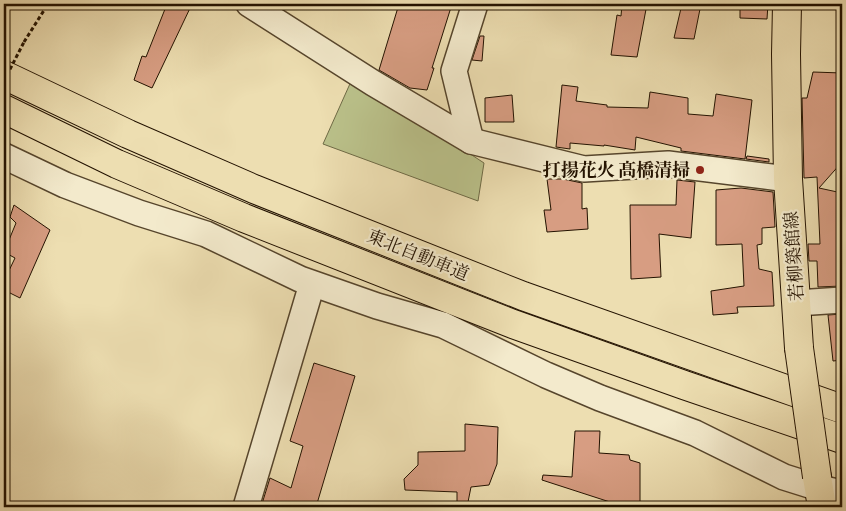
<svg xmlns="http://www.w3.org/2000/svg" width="846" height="511" font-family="Alegreya,'Noto Serif JP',serif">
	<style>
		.green { fill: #bac18a; stroke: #6e6a45 }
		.building { fill: #d79d82; stroke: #231200 }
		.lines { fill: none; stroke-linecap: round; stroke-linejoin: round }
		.minor-casing { stroke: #56452c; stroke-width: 28 }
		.major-casing { stroke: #231200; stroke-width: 30 }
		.highway-casing { stroke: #231200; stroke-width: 30 }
		.path { stroke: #231200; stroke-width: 3; stroke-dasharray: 4 2.5; stroke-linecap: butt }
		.minor { stroke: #f3eacc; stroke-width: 25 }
		.major { stroke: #eddeb1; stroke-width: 28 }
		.highway { stroke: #eddeb1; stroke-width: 28 }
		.major-bridge-casing { stroke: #231200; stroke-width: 30; stroke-linecap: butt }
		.path-bridge { stroke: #231200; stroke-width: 3; stroke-dasharray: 4 2.5; stroke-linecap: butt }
		.major-bridge { stroke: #eddeb1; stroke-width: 28 }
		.poi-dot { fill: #8f2418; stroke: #f3eacc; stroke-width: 2 }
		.labels { text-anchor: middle; stroke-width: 4.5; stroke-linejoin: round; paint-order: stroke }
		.poi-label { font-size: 18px; font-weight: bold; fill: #231200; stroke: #f3eacc; text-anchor: end }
		.street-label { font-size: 18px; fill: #231200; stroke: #f3eacc }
	</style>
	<rect width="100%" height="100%" fill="#eddeb1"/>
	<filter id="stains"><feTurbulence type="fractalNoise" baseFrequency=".004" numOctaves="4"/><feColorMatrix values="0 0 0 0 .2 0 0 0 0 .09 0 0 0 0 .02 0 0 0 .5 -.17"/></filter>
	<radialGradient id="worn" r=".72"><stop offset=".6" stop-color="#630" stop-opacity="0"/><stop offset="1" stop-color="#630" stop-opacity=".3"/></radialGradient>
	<polygon class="green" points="353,77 484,163 478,201 323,144"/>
	<g class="building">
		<polygon points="167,4 192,4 152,88 134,80 142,56 146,57"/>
		<polygon points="399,4 452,4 432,68 434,68 427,90 410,88 379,70"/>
		<polygon points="622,4 647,4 637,57 611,55 617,15 621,16"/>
		<polygon points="682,4 701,4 694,39 674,38"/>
		<polygon points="740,4 768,4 767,19 740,18"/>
		<polygon points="480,36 484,36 482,61 472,60"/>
		<polygon points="813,72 842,73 842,162 819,188 842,193 842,286 818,287 817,261 809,261 808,244 820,244 817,177 804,178 802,98 807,98"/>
		<polygon points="562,85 578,87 576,101 607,105 607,107 648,108 650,92 688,98 688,114 713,116 716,94 752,100 745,159 681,151 681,148 636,137 635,150 604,145 604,146 570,143 570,149 556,147"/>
		<polygon points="512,95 514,122 485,122 485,98"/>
		<polygon points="747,156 769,159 769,162 746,159"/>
		<polygon points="547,179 563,179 582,183 582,209 587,208 588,229 547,232 544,210 551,210"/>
		<polygon points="677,180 695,182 691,238 659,234 661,277 631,279 630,205 676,205"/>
		<polygon points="741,188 773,192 775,227 762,228 762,244 757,245 759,269 772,272 774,306 737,307 738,313 713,315 711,291 744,286 742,244 716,245 716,190"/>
		<polygon points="14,205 50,230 20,298 4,290 4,281 15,258 4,252 16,223 10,217"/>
		<polygon points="842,314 842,360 833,361 828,315"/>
		<polygon points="314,363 355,376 316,507 261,507 270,478 291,488 303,446 290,441"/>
		<polygon points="465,424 498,427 497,464 489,485 471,487 467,507 457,507 457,492 405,490 404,479 418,465 418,452 465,451"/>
		<polygon points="575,431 600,431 599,453 629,455 630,460 640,463 640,503 613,503 542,480 543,475 572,477"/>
	</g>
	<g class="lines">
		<defs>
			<g id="minor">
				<polyline points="249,4 373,83 471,141 584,169 668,164 788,179"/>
				<polyline points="471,141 454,71 475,4"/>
				<polyline points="4,156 65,185 139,213 206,234 300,279 377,306 443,325 546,375 600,398 695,433 784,477 819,488 842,493"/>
				<polyline points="797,303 842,300"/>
				<polyline points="246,507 312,284"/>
			</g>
			<g id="major">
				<polyline points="787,4 786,54 788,179 799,348"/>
				<polyline points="817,477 822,507"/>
			</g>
			<g id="highway">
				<polyline points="4,75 128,134 254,189 523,296 842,409"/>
				<polyline points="4,109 117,164 244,218 513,324 684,385 842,439"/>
			</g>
		</defs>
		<use href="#minor" class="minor-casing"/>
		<use href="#major" class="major-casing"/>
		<use href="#highway" class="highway-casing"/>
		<polyline class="path" points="24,42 48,4"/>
		<use href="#minor" class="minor"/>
		<use href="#major" class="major"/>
		<use href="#highway" class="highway"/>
		<defs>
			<polyline id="major-bridge" points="799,348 817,477"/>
		</defs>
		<use href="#major-bridge" class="major-bridge-casing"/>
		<polyline class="path-bridge" points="4,81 24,42"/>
		<use href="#major-bridge" class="major-bridge"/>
	</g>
	<circle class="poi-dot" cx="700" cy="170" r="5"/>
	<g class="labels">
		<g class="poi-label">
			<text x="690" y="176">打揚花火 髙橋清掃</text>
		</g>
		<g class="street-label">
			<text transform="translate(418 255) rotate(22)" y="6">東北自動車道</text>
			<text transform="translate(794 256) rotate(-94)" y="6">若柳築館線</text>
		</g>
	</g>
	<rect width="846" height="511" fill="none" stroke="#eddeb1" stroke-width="20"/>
	<rect x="5" y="5" width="836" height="501" fill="none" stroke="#231200" stroke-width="2.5"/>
	<rect x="10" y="10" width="826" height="491" fill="none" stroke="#231200"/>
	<rect width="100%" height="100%" filter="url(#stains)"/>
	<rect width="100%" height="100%" fill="url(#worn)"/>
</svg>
